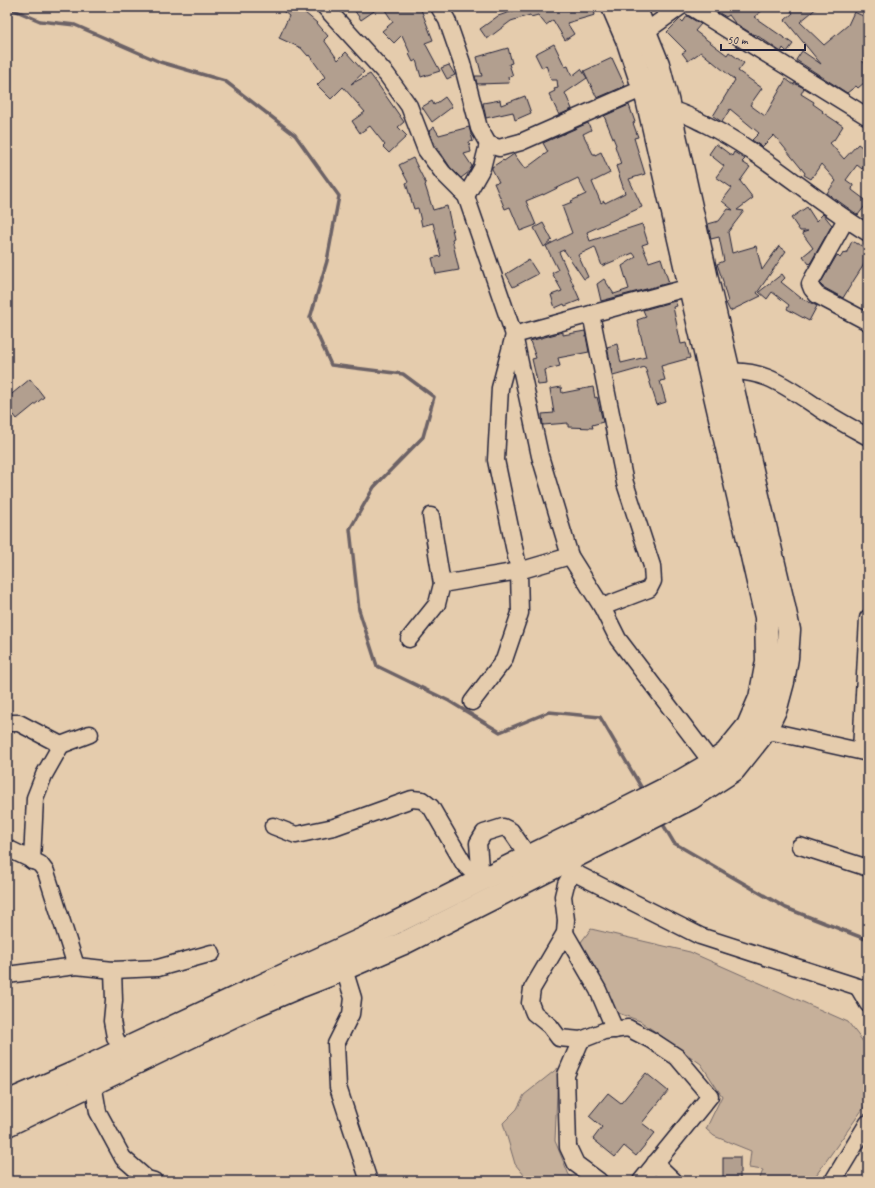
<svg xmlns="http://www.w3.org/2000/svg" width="875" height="1188" font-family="Caveat,sans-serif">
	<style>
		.green { fill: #c6b09a; stroke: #74696a }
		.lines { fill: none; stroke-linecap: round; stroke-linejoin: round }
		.stream { stroke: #6c6266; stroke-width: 3.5 }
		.building { fill: #b29f8f; stroke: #22223b }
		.minor-casing { stroke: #22223b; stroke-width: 19 }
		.highway-casing { stroke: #22223b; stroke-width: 25 }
		.minor { stroke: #e5ccad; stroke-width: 16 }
		.highway { stroke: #e5ccad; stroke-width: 22 }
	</style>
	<rect width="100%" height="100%" fill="#e5ccad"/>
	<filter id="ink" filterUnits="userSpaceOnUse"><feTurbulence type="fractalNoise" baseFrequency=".025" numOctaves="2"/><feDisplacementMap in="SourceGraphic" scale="8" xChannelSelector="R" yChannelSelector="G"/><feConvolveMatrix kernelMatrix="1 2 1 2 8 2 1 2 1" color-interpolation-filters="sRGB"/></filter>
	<g filter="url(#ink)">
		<g class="green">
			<polygon points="591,929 690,952 848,1022 868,1048 867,1103 812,1181 759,1181 763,1170 749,1168 751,1151 714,1136 706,1129 722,1096 701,1064 640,1021 618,1013 597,974 581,942"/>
			<polygon points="558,1068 555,1141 569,1175 578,1181 529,1181 515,1164 503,1123 517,1109 524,1095"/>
		</g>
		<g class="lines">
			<g class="stream">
				<polyline points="7,7 40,21 75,25 160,62 225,81 295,135 339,196 327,261 310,318 331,365 403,374 434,397 423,437 374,487 350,529 359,610 377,666 449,701 500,732 549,712 600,717 644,792"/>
				<polyline points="661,821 674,843 786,908 868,940"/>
			</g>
		</g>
		<g class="building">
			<polygon points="278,7 298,7 317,23 328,36 324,40 338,60 346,52 364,72 351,84 370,74 379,86 404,122 398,127 407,136 389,153 383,147 385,145 370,126 360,133 352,121 365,112 343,87 331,99 317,85 325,77 309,55 308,56 301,48 279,38 289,16"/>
			<polygon points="352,7 380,7 361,20"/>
			<polygon points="383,7 420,7 433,40 425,43 440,71 421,77 416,60 413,62 409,54 410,53 402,35 394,43 382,31 393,22"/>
			<polygon points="525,7 593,7 595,15 567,23 574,34 565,40 553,20 546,25 538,15 531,17 530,15 511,21 487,39 480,29 498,16"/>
			<polygon points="709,7 767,7 754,17 793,44 787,52 783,48 781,52 755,34 754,35 735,23 729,15 726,17"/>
			<polygon points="788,7 818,7 800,22 824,45 848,25 854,12 868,18 868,52 862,60 868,68 868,77 863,80 865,82 858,88 856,86 847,93 796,60 802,51 821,64 785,20 793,13"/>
			<polygon points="687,16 701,24 695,31 727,55 729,52 744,63 738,71 762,88 750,105 765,116 786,79 794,85 794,83 804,88 801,94 814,102 813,104 823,111 822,112 843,126 834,140 830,143 844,159 858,144 862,147 868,137 868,162 862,169 857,165 846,180 853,185 852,190 868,202 858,215 827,193 836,181 821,164 811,179 804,175 805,173 774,135 762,147 752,140 759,133 730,109 722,122 713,116 735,80 701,52 688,61 682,53 686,51 667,32 680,19 683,22"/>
			<polygon points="554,44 565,67 568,66 572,76 581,69 587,78 565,93 572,109 559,115 549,94 555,91 554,89 558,88 557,80 551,80 546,65 542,68 535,54"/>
			<polygon points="508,48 512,63 509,64 513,76 508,77 509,83 477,84 475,76 482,76 477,57"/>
			<polygon points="612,58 625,86 597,98 584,71"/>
			<polygon points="449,65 455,75 447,79 441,68"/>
			<polygon points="525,96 531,113 515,120 513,112 486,118 483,103 500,100 501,105"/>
			<polygon points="445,97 452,107 432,122 422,107 432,101 434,105"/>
			<polygon points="629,105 635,122 633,123 638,137 634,138 645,174 629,179 642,207 587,232 590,241 642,224 648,243 642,245 649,262 661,258 669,283 601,301 597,284 604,279 614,294 629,289 622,266 636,257 633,253 602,266 595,247 578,255 588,277 584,279 564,250 559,252 580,300 565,306 564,304 555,308 551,295 562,291 552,273 558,270 546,246 572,233 562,206 572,202 571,201 586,194 578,178 543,195 543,194 526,201 536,225 520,231 510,207 505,209 494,183 499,182 492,169 492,167 503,160 504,161 514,154 525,169 548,152 543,143 588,123 591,130 583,134 593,154 595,154 595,155 601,152 610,173 592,182 601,203 604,201 605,203 625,193 616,166 621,164 615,146 616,145 604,116"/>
			<polygon points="434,127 439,135 469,127 473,141 469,142 471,152 464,154 472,166 469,172 461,178 450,167 433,141 429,131"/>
			<polygon points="716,144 732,156 734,152 745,159 742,162 750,167 740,181 753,198 737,210 744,211 728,232 732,253 756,246 762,270 779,246 786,251 757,293 761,296 730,311 726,303 728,302 723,284 724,284 717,264 724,261 719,237 711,239 708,224 719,221 728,209 733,210 722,201 732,188 716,177 724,166 709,154"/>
			<polygon points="413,158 426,184 425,185 433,210 447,206 454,238 452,239 459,270 436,274 432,258 441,256 433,223 422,226 418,208 414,209 406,183 408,182 399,165"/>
			<polygon points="807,207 816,221 823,214 832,225 811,262 809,264 803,256 813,248 802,233 808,231 800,231 791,218"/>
			<polygon points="543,223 552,240 544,247 534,228"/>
			<polygon points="852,241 868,249 868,255 863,266 854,280 843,298 823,287 820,284 837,255 840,258 844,252 846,254"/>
			<polygon points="529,260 538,274 513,287 506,274"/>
			<polygon points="782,274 785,278 781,282 801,298 817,306 809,321 787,309 789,305 772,292 767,299 759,292"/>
			<polygon points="675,301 677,306 673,307 681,344 686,343 690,358 661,366 665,380 660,381 666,402 657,405 645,367 613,376 607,347 617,344 621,363 646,357 637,320 646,317 643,310"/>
			<polygon points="585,331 589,352 558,358 560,366 545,370 547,384 538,385 532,359 536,358 530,341 563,332 563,335"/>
			<polygon points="30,379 44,397 17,419 14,415 7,419 7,398"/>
			<polygon points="561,387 562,393 593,387 595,398 597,397 603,422 592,425 593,428 568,427 568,423 543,425 542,414 554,413 550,389"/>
			<polygon points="646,1073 668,1091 642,1123 655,1133 636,1156 624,1146 615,1157 593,1139 602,1127 589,1116 608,1093 621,1103"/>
			<rect x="723" y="1157" width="17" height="24"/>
		</g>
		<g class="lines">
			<defs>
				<g id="minor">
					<polyline points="325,7 387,75 409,106 426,150 443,173 466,196 514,335 540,456 570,556 602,607 618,639 719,772"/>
					<polyline points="439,7 447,20 462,63 479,128 488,144 499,148 521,142 644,88"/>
					<polyline points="691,7 868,117"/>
					<polyline points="645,32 680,7"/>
					<path d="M662,112C665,111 668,110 671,110C683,112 694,119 705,124C764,153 812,199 868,233"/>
					<polyline points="466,196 482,168 488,144"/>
					<polyline points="846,219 813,278 810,284 812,289 817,295 868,322"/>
					<polyline points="591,314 625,483 652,566 653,581 649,589 602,607"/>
					<path d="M719,373C761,365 788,388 820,409C835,419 852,428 868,437"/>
					<polyline points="442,584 519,571 570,556"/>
					<polyline points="409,639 437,604 442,584 431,516"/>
					<polyline points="472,702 504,660 520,613 519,571 496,460 500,388 514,335 690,287"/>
					<polyline points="7,723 19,723 61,745 90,734"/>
					<polyline points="756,728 868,753"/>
					<polyline points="861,751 868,618"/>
					<polyline points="273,826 296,835 334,827 412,799 422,800 431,807 464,864 481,880"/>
					<polyline points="800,846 868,868"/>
					<polyline points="7,848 40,864 46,872 76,966"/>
					<polyline points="32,861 35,798 44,775 61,745"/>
					<polyline points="568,864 573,872 700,936 868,990"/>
					<polyline points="573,872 566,884 563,896 566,920 565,933 532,989 530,1003 534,1013 550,1026 559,1038 581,1040 604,1031 628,1028 651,1040 677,1057 710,1096 641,1181"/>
					<polyline points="481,880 478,843 484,833 503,827 511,831 529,857"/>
					<polyline points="565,933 598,990 615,1030"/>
					<polyline points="344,969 353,998 351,1014 336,1044 338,1087 369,1181"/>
					<polyline points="113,970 114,1000 112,1021 115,1037 122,1051"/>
					<polyline points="7,975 76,966 113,970 158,968 212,953"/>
					<polyline points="858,987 868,1004"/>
					<polyline points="581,1040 566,1075 568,1147 576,1164 599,1181"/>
					<polyline points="93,1083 98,1112 123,1158 147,1179 154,1181"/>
					<polyline points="655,1163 674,1181"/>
					<polyline points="833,1181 868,1123"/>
				</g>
				<g id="highway">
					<polyline points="7,1101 14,1099 74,1073 295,970 363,939 481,880 612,816 681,781 712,763 726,753 748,726 760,698 767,661 766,617 690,287 647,99 628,42 613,7"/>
					<polyline points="7,1125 254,1006 301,986 332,974 404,943 691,798 734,770 765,731 776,708 783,682 787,658 789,630 783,602 707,279 667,99 658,64 635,7"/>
				</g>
			</defs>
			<use href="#minor" class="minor-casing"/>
			<use href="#highway" class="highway-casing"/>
			<use href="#minor" class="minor"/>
			<use href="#highway" class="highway"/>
		</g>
	</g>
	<rect width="875" height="1188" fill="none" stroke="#e5ccad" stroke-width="24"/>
	<rect x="12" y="12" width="851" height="1164" fill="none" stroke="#22223b" stroke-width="1.5" filter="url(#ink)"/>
	<path d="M721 44v6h84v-6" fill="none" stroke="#22223b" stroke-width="2"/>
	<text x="727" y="44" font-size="12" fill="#22223b" stroke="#e5ccad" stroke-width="3" paint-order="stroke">50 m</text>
</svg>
